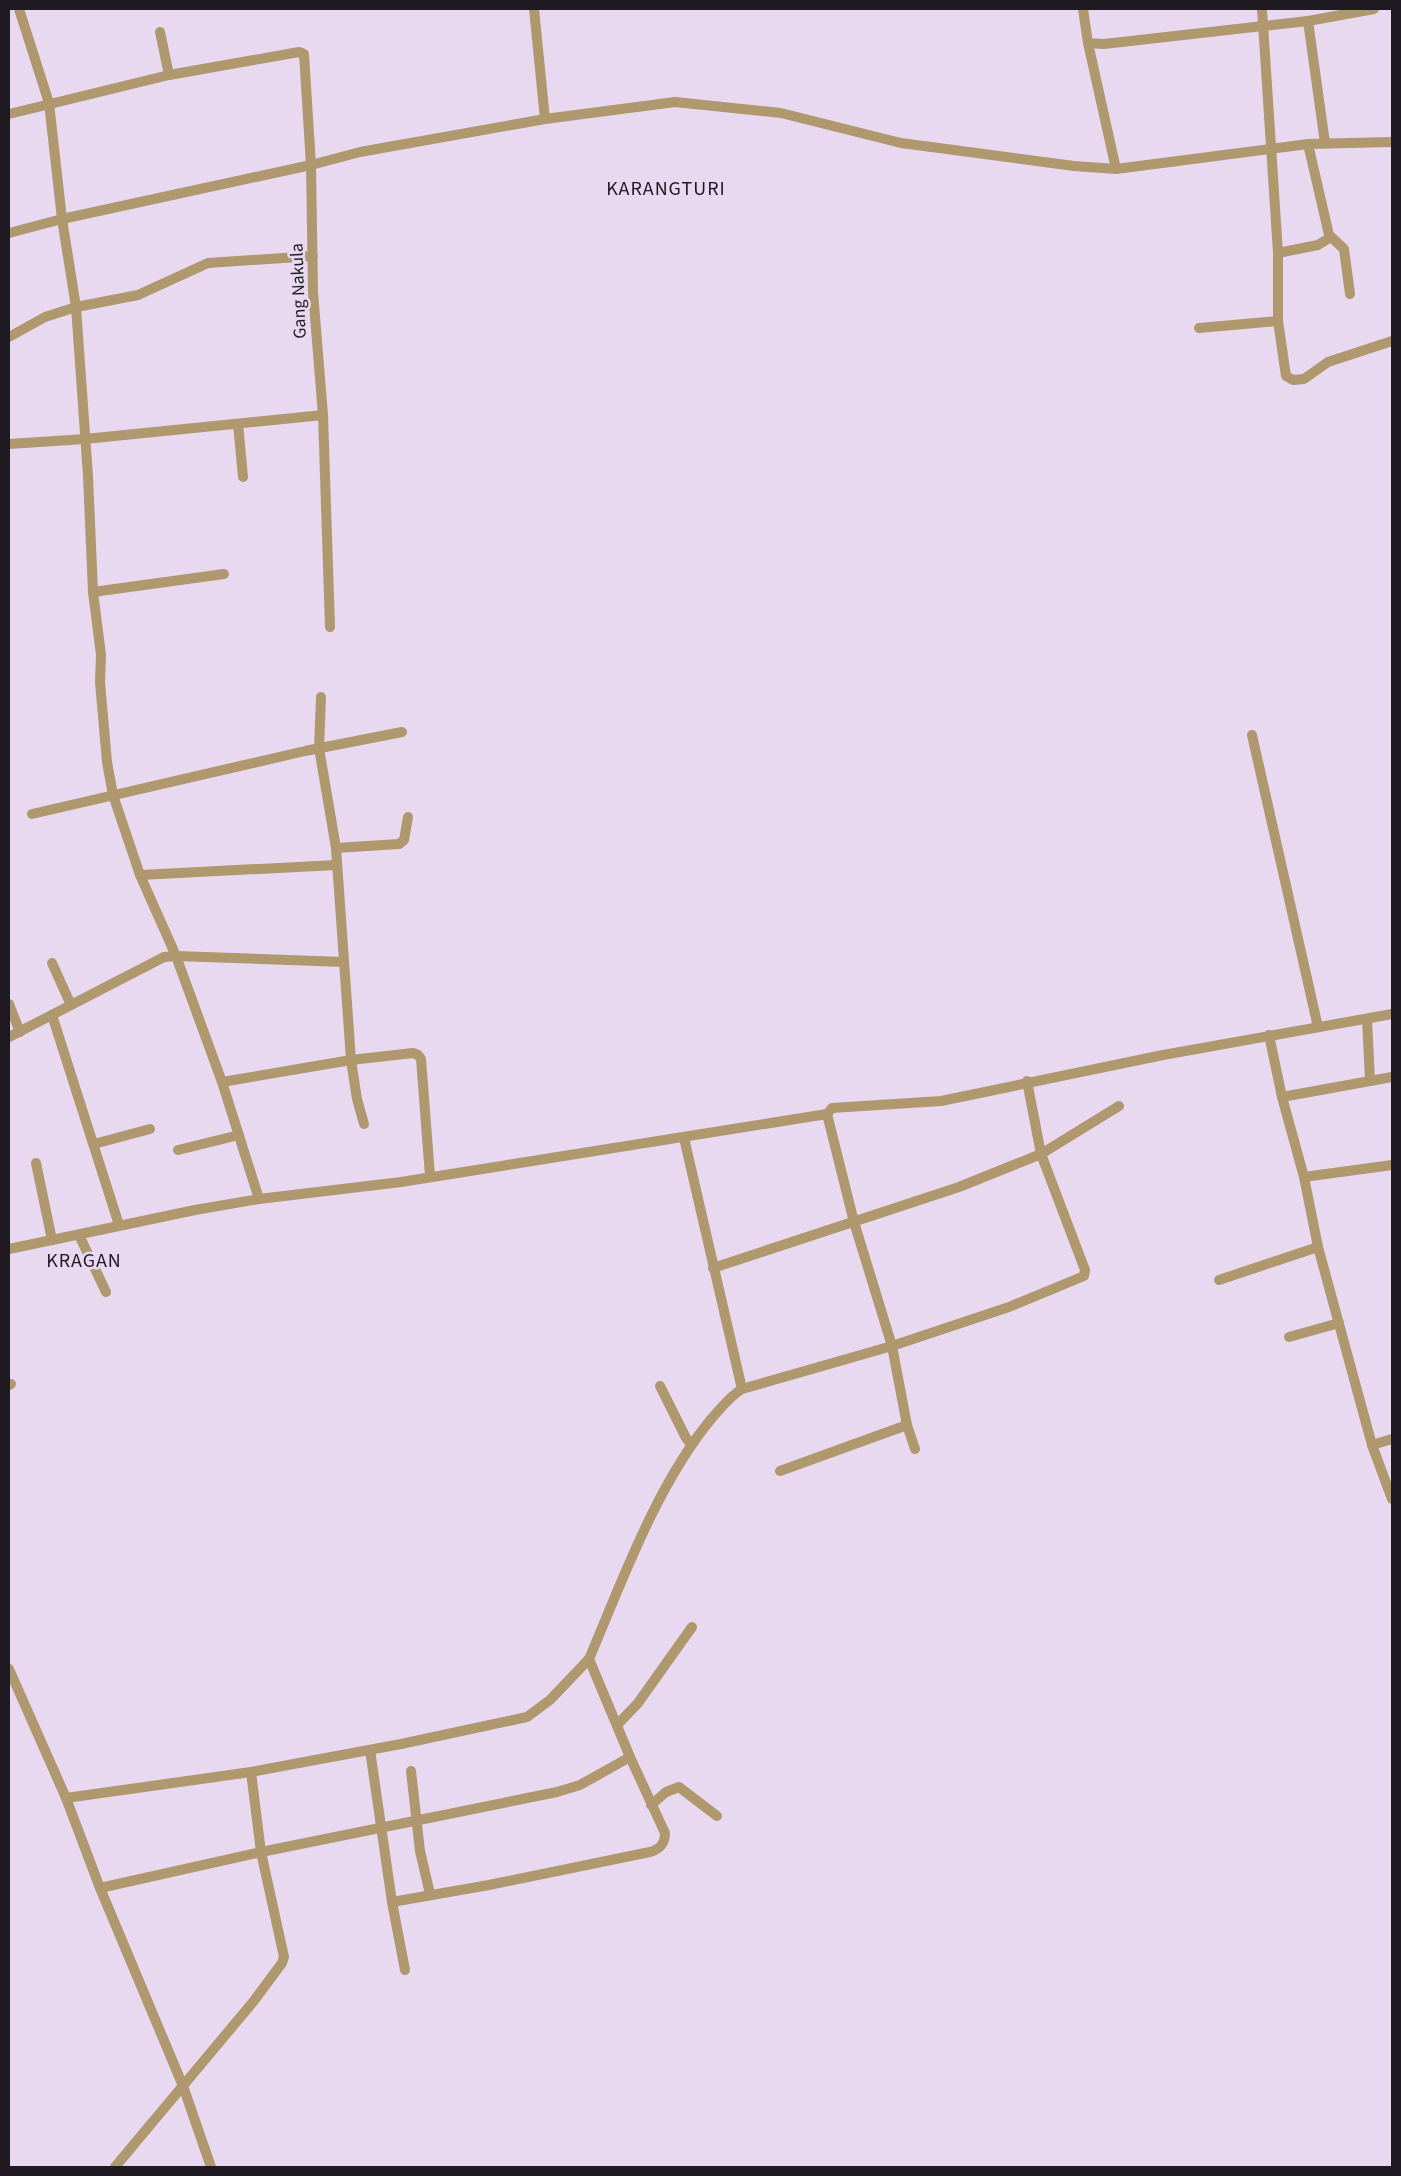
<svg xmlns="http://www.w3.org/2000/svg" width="1401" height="2176" font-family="'Source Sans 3',sans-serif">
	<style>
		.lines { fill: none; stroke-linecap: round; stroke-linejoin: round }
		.minor { stroke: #af986d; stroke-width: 10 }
		.labels { text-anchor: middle; stroke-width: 5; stroke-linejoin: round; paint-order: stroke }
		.street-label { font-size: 18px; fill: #1f1922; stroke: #e8d9f1 }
		.quarter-label { font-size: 20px; letter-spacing: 1px; fill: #1f1922; stroke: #e8d9f1 }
	</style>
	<rect width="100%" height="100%" fill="#e8d9f1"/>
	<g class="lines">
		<g class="minor">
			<polyline points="19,9 49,103 62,219 76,307 88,476 93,592 101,655 100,682 107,762 113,795 140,875 176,956 222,1082 259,1199"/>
			<polyline points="534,9 545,119"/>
			<polyline points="1083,9 1088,43 1104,44 1308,21 1374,9"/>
			<polyline points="1262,9 1278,253 1278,321 1286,376 1293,380 1304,379 1328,362 1392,341"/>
			<polyline points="1308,21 1325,143"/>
			<polyline points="160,32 169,75"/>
			<polyline points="1088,43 1116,169"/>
			<polyline points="9,114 169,75 299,52 304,54 311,165 313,292 323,415 330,627"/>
			<polyline points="1308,144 1329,235 1344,249 1350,294"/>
			<polyline points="9,233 62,219 311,165 360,152 545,119 675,102 781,113 901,143 1074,166 1116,169 1308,144 1392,142"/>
			<polyline points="1278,253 1318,245 1331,237"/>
			<polyline points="1199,328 1278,321"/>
			<polyline points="9,337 45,317 76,307 138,295 208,263 313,256"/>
			<polyline points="238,424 243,477"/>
			<polyline points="9,444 85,439 323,415"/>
			<polyline points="93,592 224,574"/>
			<polyline points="1252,735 1318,1027"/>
			<polyline points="32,814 305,751 402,732"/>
			<polyline points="336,848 399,844 404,840 408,817"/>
			<polyline points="140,875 337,865"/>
			<polyline points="52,963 71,1005"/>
			<polyline points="9,1004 20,1032"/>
			<polyline points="52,1015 119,1225"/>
			<polyline points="1367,1019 1370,1081"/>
			<polyline points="1269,1035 1282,1097 1304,1177 1318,1247 1372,1445 1392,1499"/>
			<polyline points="9,1037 164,957 176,956 344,962"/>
			<polyline points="222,1082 351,1060 336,848 319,748 321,697"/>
			<polyline points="1282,1097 1392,1077"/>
			<polyline points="827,1114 854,1222 892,1346 907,1425 915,1449"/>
			<polyline points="364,1124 357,1099 351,1060 413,1053 418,1055 421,1059 430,1176"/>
			<polyline points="684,1138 742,1389"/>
			<polyline points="94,1144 150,1129"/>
			<polyline points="178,1150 239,1135"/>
			<polyline points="36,1163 52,1240"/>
			<polyline points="1304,1177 1392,1165"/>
			<polyline points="79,1235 106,1292"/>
			<polyline points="9,1249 195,1210 259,1199 401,1182 827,1114 832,1108 941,1101 1163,1055 1392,1014"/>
			<polyline points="713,1268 959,1187 1041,1154 1119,1106"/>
			<polyline points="1219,1280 1318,1247"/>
			<polyline points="1289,1337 1339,1323"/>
			<polyline points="9,1385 11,1384"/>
			<polyline points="660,1386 686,1438 691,1444"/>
			<polyline points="1372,1445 1392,1439"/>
			<polyline points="780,1471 907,1425"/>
			<polyline points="9,1669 66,1798 100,1888 183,2086 211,2167"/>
			<polyline points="618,1724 638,1703 692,1627"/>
			<path d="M370,1750L392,1902L489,1885L650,1852C660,1849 665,1844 665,1833L630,1757L589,1659C623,1579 657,1484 712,1418C722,1407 730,1396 742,1389L892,1346L1009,1307L1084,1276L1085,1270L1041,1154L1027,1081"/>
			<polyline points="411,1771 420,1851 430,1894"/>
			<polyline points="66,1798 251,1772 401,1744 527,1717 550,1700 589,1659"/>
			<polyline points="651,1805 666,1792 679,1787 717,1816"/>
			<polyline points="100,1888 261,1852 557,1792 580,1785 630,1757"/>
			<polyline points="392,1902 405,1970"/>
			<polyline points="115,2167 253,2002 282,1963 284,1957 261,1852 251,1772"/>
		</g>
	</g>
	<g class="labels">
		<g class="street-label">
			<text transform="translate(298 291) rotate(-92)" y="6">Gang Nakula</text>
		</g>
		<g class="quarter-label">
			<text x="666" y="195">KARANGTURI</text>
			<text x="84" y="1267">KRAGAN</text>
		</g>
	</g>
	<rect width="1401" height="2176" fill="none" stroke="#1f1922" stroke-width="20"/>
</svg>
